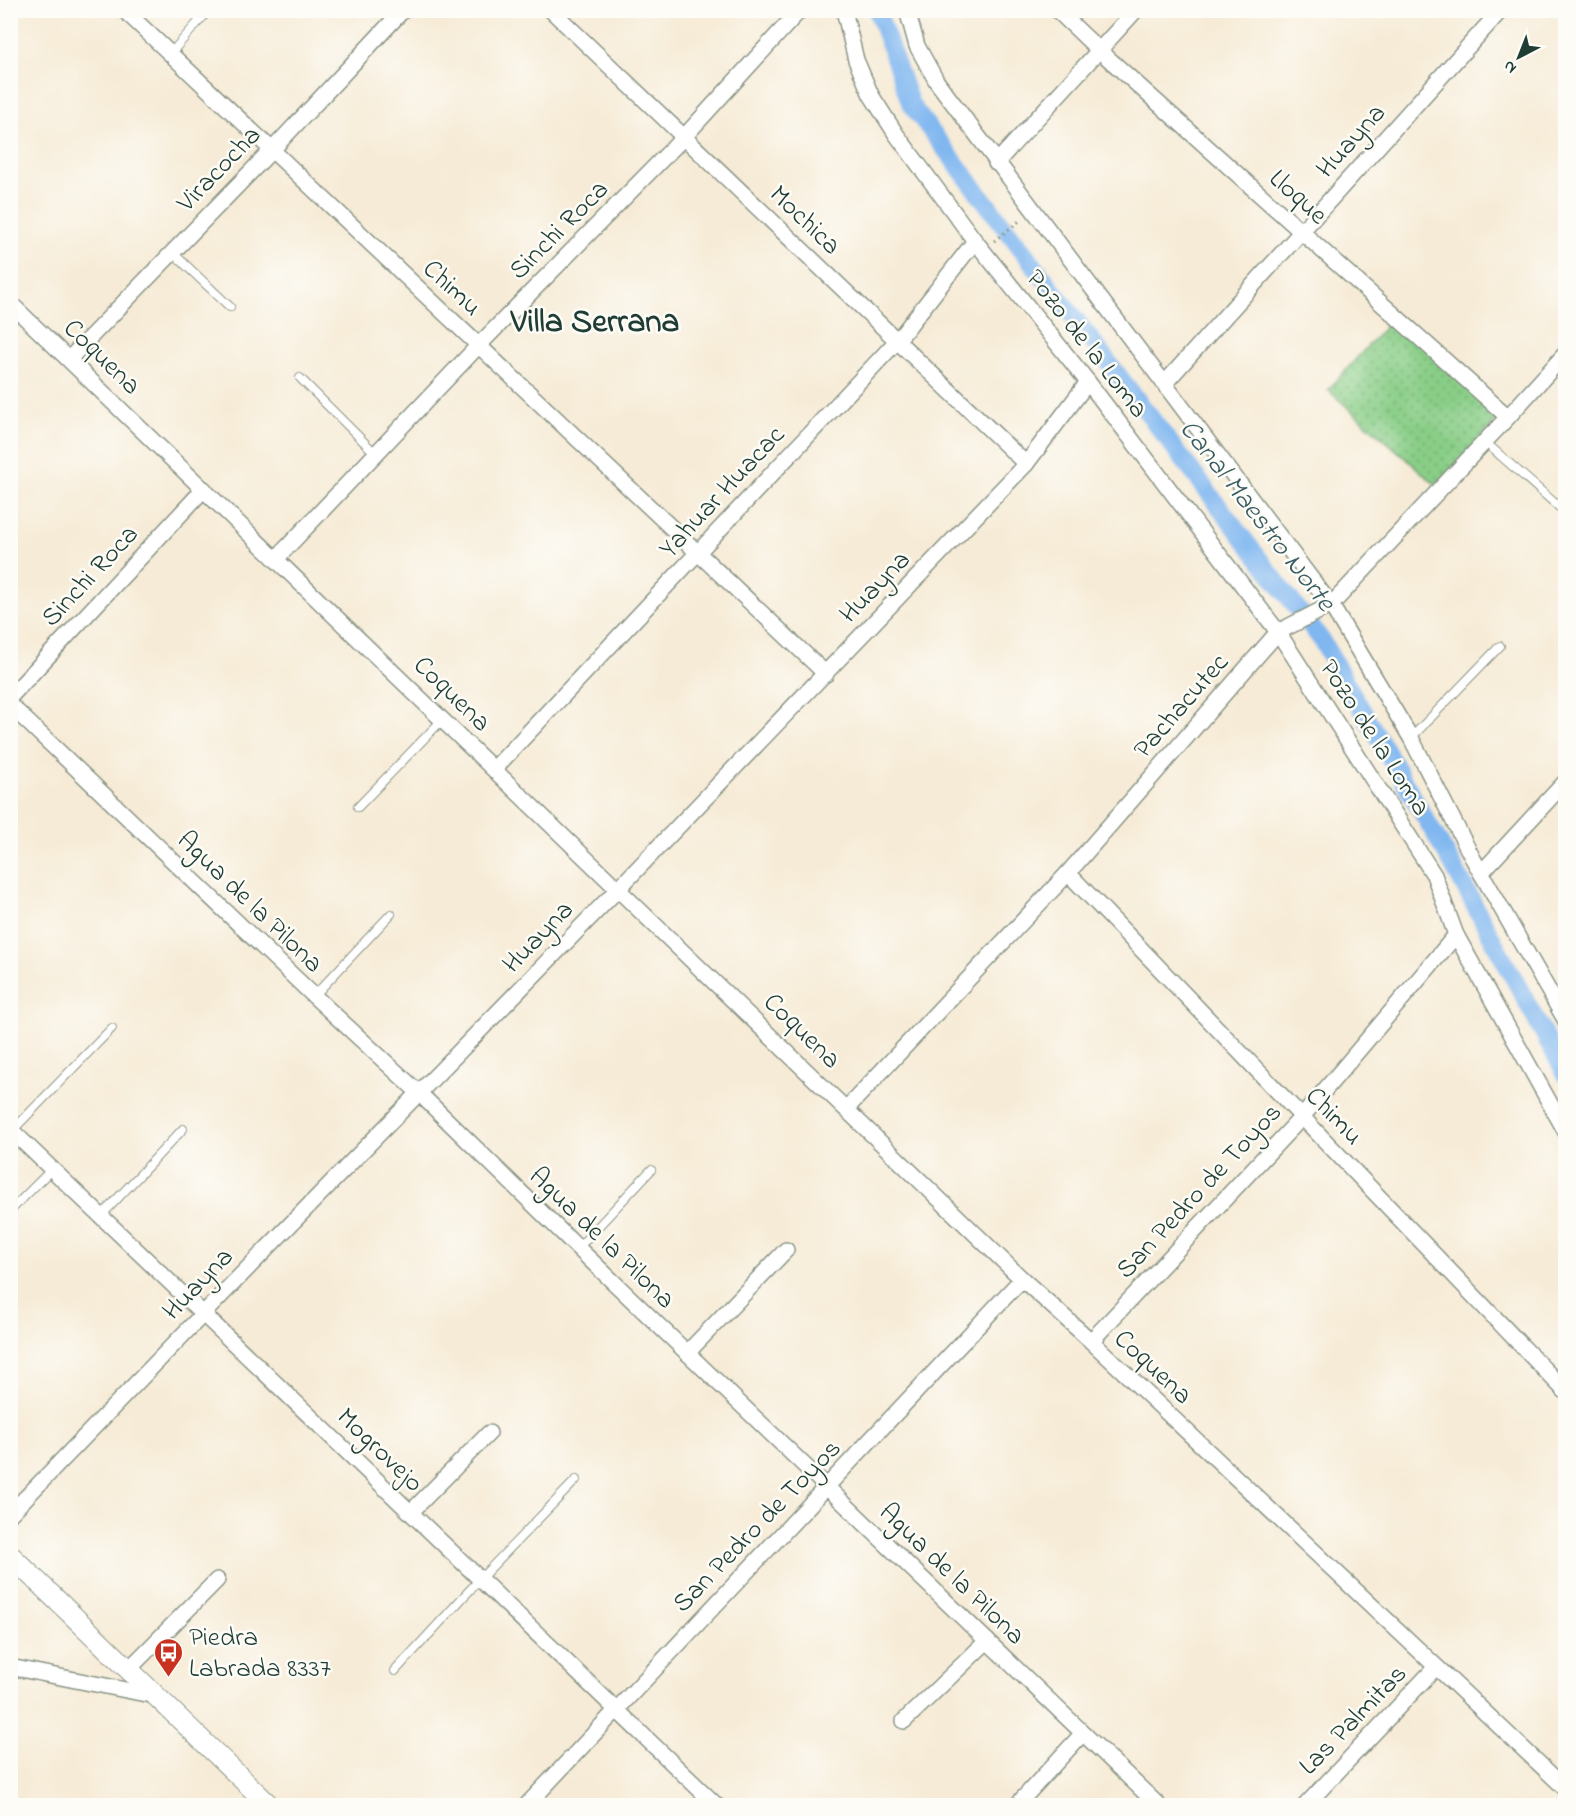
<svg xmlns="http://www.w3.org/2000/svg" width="1576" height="1816" font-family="'Indie Flower',sans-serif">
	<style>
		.park { fill: url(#park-dots); stroke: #54865e; stroke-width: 1.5 }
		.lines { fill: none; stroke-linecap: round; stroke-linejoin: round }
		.canal { stroke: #80b7f0; stroke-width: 18 }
		.service-casing { stroke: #8a9485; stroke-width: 10 }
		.minor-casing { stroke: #8a9485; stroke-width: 18 }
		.secondary-casing { stroke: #8a9485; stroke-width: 22 }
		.path { stroke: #8a9485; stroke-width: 3; stroke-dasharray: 1.5 4.5; stroke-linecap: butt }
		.service { stroke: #fff; stroke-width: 8 }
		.minor { stroke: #fff; stroke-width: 15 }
		.secondary { stroke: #fff; stroke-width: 20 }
		.labels { text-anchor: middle; stroke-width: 5; stroke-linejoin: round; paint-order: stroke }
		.street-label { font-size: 27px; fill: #1f3d34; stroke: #fdfcf7 }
		.poi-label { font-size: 27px; fill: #1f3d34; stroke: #fdfcf7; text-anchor: start }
		.water-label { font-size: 28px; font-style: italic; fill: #375c63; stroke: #fdfcf7 }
		.district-label { font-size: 33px; font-weight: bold; fill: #1f3d34; stroke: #fdfcf7 }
	</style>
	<defs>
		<pattern id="park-dots" width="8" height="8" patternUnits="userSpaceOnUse" patternTransform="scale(1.5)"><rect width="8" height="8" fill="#89ce87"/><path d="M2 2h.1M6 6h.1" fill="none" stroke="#6fa86f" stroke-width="1.8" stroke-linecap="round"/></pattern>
	</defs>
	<rect width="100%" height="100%" fill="#fdfcf7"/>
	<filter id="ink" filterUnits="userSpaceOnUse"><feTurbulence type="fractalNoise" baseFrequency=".0167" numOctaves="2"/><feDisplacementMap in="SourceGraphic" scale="12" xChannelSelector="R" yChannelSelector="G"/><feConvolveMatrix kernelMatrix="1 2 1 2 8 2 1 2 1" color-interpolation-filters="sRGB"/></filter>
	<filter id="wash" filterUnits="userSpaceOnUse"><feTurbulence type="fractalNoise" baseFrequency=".008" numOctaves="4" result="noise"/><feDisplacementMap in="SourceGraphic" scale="24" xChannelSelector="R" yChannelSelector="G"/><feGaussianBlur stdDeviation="1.35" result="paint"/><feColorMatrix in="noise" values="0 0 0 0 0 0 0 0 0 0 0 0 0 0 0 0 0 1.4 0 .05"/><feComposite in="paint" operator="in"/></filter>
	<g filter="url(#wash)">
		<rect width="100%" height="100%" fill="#f6ebd6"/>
		<polygon class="park" points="1395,316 1504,413 1436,485 1328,390"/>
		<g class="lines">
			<polyline class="canal" points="877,10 911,105 1320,638 1451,862 1566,1075"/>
		</g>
	</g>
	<g filter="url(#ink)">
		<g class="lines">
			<defs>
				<g id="service">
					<polyline points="170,54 209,10"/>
					<polyline points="172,252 230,307"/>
					<polyline points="300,378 376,454"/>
					<polyline points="1485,442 1566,513"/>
					<polyline points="1411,738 1500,646"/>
					<polyline points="358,807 443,719"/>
					<polyline points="314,996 391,914"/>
					<polyline points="12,1131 112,1028"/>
					<polyline points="10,1211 52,1169"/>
					<polyline points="101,1216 183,1129"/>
					<polyline points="578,1248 651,1170"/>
					<polyline points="395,1671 480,1579 576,1480"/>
				</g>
				<g id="minor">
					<polyline points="124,10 826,674"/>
					<polyline points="551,10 1026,464"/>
					<polyline points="844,10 856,60 871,95 896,134 975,241 1088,382 1278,632 1434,875 1456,935 1566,1132"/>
					<polyline points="907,10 917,46 937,82 1331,605 1411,738 1472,857 1566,1021"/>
					<polyline points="1057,10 1100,51 1508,417"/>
					<polyline points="996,163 1136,10"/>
					<polyline points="10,303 1022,1279 1091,1341 1566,1789"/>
					<polyline points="69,359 272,150 403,10"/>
					<polyline points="1165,383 1501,10"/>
					<polyline points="276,559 478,346 684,137 800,10"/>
					<polyline points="10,697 204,489"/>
					<polyline points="10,705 314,996 419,1093 578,1248 1159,1806"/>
					<polyline points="494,769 897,341 975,241"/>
					<polyline points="1068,873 1566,1392"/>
					<polyline points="1481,873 1566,781"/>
					<polyline points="847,1108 1068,873 1278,632 1331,605 1508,417 1566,353"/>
					<polyline points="10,1129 717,1806"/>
					<polyline points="1091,1341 1302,1117 1456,935"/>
					<polyline points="687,1353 786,1250"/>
					<polyline points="411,1512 489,1433"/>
					<polyline points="10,1514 203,1314 619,888 1026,464 1088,382"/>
					<polyline points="10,1667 156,1696"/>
					<polyline points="129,1669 217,1580"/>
					<polyline points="904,1721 987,1641"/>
					<polyline points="526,1806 1022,1279"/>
					<polyline points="1016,1806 1083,1733"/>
					<polyline points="1305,1806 1436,1667"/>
				</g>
				<polyline id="secondary" points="10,1555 270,1806"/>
			</defs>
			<use href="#service" class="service-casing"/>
			<use href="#minor" class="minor-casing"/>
			<use href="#secondary" class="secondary-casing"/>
			<polyline class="path" points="994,241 1022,219"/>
			<use href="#service" class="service"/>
			<use href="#minor" class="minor"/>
			<use href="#secondary" class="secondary"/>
		</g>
	</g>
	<defs>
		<symbol id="bus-pin" viewBox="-11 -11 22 30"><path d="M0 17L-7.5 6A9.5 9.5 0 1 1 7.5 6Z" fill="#c8321e" stroke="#fdfcf7"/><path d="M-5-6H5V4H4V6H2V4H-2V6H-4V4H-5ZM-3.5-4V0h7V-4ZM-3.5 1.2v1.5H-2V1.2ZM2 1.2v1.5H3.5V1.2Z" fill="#fff"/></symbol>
	</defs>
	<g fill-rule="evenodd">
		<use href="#bus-pin" x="152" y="1636" width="33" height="45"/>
	</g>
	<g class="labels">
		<g class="street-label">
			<text transform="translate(1350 140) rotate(-48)" y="9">Huayna</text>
			<text transform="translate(218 168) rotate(-46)" y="9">Viracocha</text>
			<text transform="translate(1299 196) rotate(42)" y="9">Lloque</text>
			<text transform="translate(806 219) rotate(44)" y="9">Mochica</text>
			<text transform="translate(558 229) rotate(-45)" y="9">Sinchi Roca</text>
			<text transform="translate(453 287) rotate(43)" y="9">Chimu</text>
			<text transform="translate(1088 343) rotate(52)" y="9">Pozo de la Loma</text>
			<text transform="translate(103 356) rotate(44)" y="9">Coquena</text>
			<text transform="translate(721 491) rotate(-47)" y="9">Yahuar Huacac</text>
			<text transform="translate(89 575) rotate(-47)" y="9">Sinchi Roca</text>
			<text transform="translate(874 586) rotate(-46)" y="9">Huayna</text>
			<text transform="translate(453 693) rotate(44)" y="9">Coquena</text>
			<text transform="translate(1180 705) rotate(-49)" y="9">Pachacutec</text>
			<text transform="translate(1376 737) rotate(57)" y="9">Pozo de la Loma</text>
			<text transform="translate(251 901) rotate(44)" y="9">Agua de la Pilona</text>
			<text transform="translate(537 936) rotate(-46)" y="9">Huayna</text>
			<text transform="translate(803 1030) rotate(44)" y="9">Coquena</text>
			<text transform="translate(1335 1115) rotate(46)" y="9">Chimu</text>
			<text transform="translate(1198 1190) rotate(-47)" y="9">San Pedro de Toyos</text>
			<text transform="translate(603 1237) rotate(44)" y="9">Agua de la Pilona</text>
			<text transform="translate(197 1283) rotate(-46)" y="9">Huayna</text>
			<text transform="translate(1154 1366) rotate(43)" y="9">Coquena</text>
			<text transform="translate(381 1449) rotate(44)" y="9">Mogrovejo</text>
			<text transform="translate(756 1525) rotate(-46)" y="9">San Pedro de Toyos</text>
			<text transform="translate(953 1573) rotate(44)" y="9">Agua de la Pilona</text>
			<text transform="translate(1352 1719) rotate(-46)" y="9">Las Palmitas</text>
		</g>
		<g class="poi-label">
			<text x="189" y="1645">Piedra<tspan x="189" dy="31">Labrada 8337</tspan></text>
		</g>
		<g class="water-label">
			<text transform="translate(1259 514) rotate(52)" y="10">Canal Maestro Norte</text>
		</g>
		<g class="district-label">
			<text x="595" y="331">Villa Serrana</text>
		</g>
	</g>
	<rect width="1576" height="1816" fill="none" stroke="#fdfcf7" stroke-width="36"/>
	<g transform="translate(1519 57) rotate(222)" stroke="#fdfcf7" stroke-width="4.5" paint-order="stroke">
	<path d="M0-4.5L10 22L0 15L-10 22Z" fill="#1f3d34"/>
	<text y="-9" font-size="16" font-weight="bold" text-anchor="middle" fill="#1f3d34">N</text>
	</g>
</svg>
